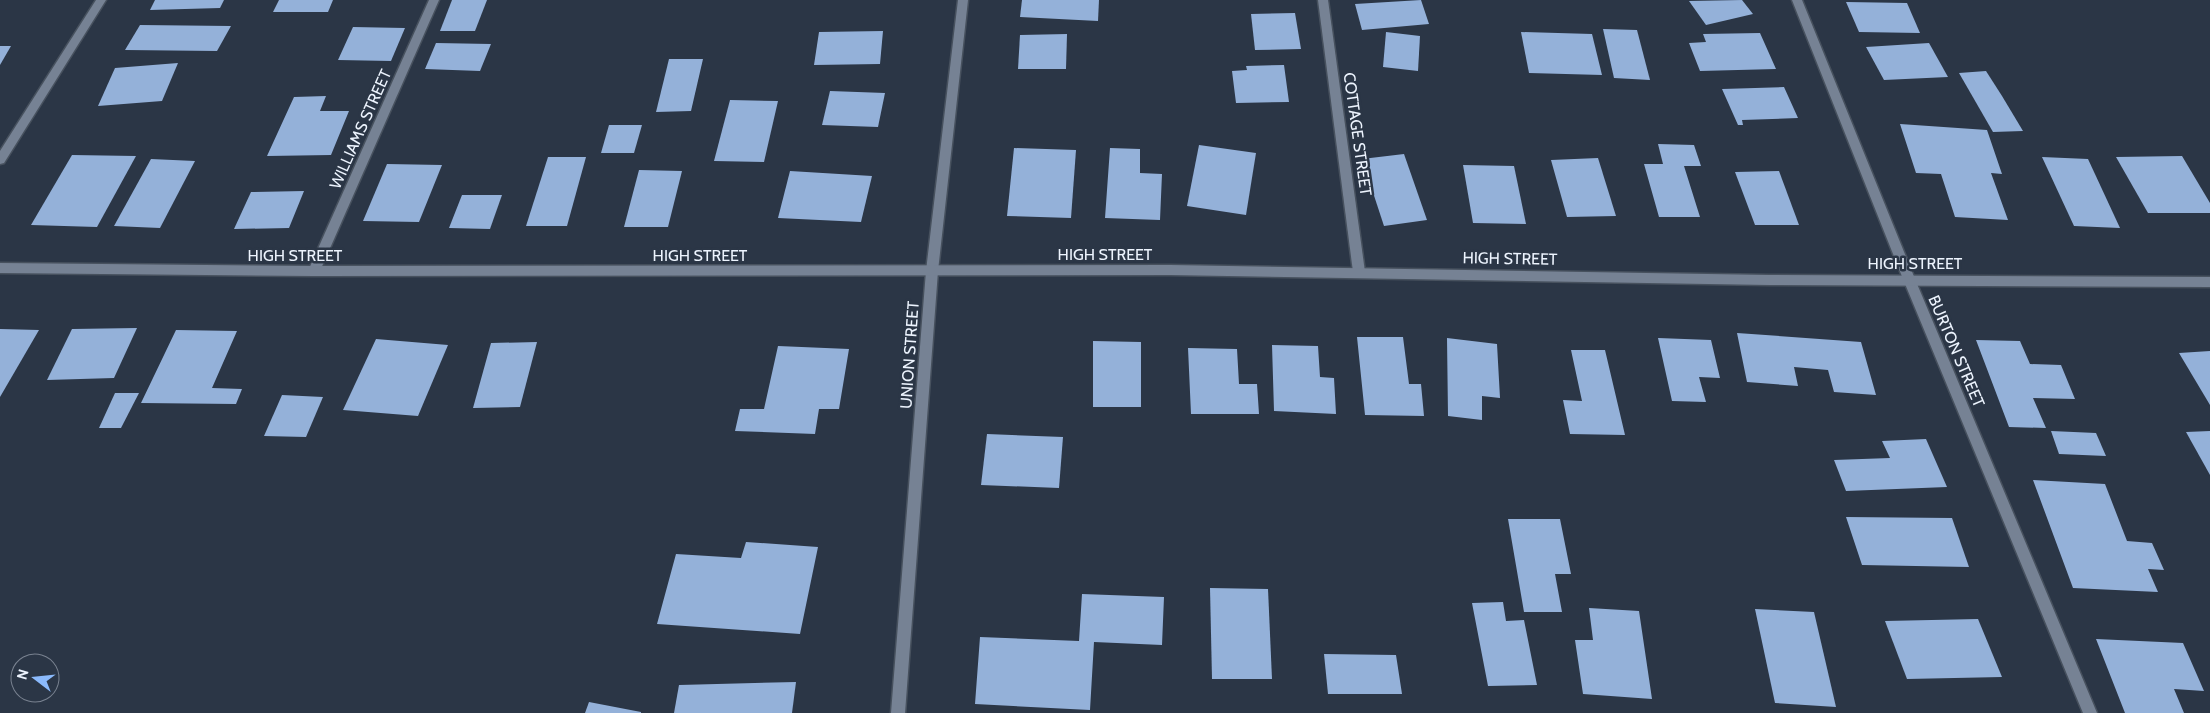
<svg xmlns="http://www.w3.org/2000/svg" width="2210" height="713" font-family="Cabin,sans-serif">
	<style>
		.building { fill: #94b1d9 }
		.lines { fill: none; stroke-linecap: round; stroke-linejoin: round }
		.street-casing { stroke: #47515e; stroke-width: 3 }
		.secondary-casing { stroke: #47515e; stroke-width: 3 }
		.street { fill: #768294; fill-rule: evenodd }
		.secondary { fill: #768294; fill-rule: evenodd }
		.labels { text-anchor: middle; stroke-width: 5; stroke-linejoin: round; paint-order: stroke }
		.street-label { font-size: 16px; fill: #edf4fe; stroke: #2b3646 }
	</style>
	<rect width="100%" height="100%" fill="#2b3646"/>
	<g class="building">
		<polygon points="155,0 224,0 220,8 150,10"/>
		<polygon points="279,0 333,0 328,12 273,12"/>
		<polygon points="452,0 487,0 475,31 440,31"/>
		<polygon points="1022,0 1099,0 1098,21 1020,17"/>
		<polygon points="1421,0 1429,24 1362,30 1355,4"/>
		<polygon points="1742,0 1753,14 1706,25 1689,1"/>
		<polygon points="1846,2 1907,3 1920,33 1859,32"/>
		<polygon points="1295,13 1301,49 1255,50 1251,14"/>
		<polygon points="140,25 231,26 217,51 125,50"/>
		<polygon points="353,27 405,28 391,61 338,60"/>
		<polygon points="1603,29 1637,30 1650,80 1614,78"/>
		<polygon points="883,31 880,64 814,65 819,32"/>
		<polygon points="1386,32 1420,36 1418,71 1383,67"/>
		<polygon points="1521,32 1592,34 1602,75 1529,73"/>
		<polygon points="1760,33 1776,69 1700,71 1689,43 1706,42 1703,34"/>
		<polygon points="1067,34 1066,69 1018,69 1020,35"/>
		<polygon points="436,43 491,44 480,71 425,69"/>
		<polygon points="1929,43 1948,77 1884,80 1866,47"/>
		<polygon points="0,46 11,46 0,65"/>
		<polygon points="669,59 703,59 691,111 656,112"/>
		<polygon points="178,63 162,101 98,106 115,68"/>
		<polygon points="1284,65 1289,102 1236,103 1232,71 1247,70 1246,66"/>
		<polygon points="1986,71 2002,96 2023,131 1993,132 1959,73"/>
		<polygon points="1784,87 1798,118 1742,120 1743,125 1738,125 1722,89"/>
		<polygon points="830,91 885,93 878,127 822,125"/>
		<polygon points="326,96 320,111 349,111 331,155 267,156 294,97"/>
		<polygon points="730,100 778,101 764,162 714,161"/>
		<polygon points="1900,124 1987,130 2002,174 1991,173 2008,220 1955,217 1941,174 1916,173"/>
		<polygon points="609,125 642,125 634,153 601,153"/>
		<polygon points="1658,144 1694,145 1701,166 1684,166 1700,217 1659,217 1644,164 1663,164"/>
		<polygon points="1199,145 1256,153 1246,215 1187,206"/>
		<polygon points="1014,148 1076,150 1071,218 1007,216"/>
		<polygon points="1110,148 1140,149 1140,173 1162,174 1160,220 1105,218"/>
		<polygon points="1404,154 1427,220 1384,226 1362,159"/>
		<polygon points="72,155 136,156 97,227 31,225"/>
		<polygon points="2182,156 2210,203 2210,213 2148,213 2116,157"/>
		<polygon points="548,157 586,157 567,226 526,226"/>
		<polygon points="2042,157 2088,159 2120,228 2074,226"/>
		<polygon points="1598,158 1616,216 1567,217 1551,160"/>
		<polygon points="151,159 195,161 160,228 114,226"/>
		<polygon points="387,164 442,165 419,222 363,221"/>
		<polygon points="1463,165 1514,166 1526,224 1473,223"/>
		<polygon points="639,170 682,171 668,227 624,227"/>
		<polygon points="790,171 872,176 861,222 778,218"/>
		<polygon points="1779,171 1799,225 1755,225 1735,172"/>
		<polygon points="304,191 289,228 234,229 251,192"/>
		<polygon points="462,195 502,195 490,229 449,228"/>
		<polygon points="137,328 114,378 47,380 72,329"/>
		<polygon points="0,329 39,330 0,397"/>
		<polygon points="176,330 237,331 212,388 242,389 236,404 141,403"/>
		<polygon points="1737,333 1861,342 1876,395 1834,392 1828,370 1794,367 1798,386 1747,382"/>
		<polygon points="1357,337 1403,337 1409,384 1421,384 1424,416 1365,415"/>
		<polygon points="1447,338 1497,344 1500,398 1482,396 1482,420 1448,416"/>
		<polygon points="1658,338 1711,340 1720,378 1699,377 1706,402 1672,401"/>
		<polygon points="376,339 448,345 418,416 343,410"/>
		<polygon points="1976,340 2020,341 2030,364 2061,365 2075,399 2033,398 2046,428 2009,427"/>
		<polygon points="1093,341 1141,342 1141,407 1093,407"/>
		<polygon points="537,342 520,407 473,408 491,343"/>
		<polygon points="1272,345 1318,346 1320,377 1334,378 1336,414 1274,411"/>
		<polygon points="778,346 849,349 839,409 819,409 815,434 735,431 740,409 764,409"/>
		<polygon points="1188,348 1237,349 1239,384 1257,384 1259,414 1191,414"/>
		<polygon points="1571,350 1605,350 1625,435 1570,434 1563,400 1582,401"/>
		<polygon points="2210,351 2210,405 2179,353"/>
		<polygon points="115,393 139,393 121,428 99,428"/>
		<polygon points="282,395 323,397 306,437 264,436"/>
		<polygon points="2051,431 2096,433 2106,456 2059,454"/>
		<polygon points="2210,431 2210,475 2186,432"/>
		<polygon points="987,434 1063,437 1059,488 981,485"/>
		<polygon points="1926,439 1947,487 1846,491 1834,460 1890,458 1882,441"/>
		<polygon points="2033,480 2105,484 2127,541 2152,543 2164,570 2148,569 2158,592 2073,588"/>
		<polygon points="1846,517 1952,518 1969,567 1862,565"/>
		<polygon points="1508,519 1560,519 1571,574 1555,574 1562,612 1524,612"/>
		<polygon points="746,542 818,547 800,634 657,624 676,554 741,558"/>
		<polygon points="1210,588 1268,589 1272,679 1212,679"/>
		<polygon points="1082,594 1164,597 1162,645 1094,642 1090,710 975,704 980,637 1079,641"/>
		<polygon points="1503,602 1506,621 1524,620 1537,685 1488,686 1472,603"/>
		<polygon points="1589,608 1639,611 1652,699 1583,694 1575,640 1593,640"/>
		<polygon points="1755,609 1814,612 1836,707 1775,703"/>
		<polygon points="1978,619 2002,677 1907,679 1885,621"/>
		<polygon points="2096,639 2183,643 2204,691 2174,689 2184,713 2125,713"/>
		<polygon points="1324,654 1396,655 1402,694 1328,694"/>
		<polygon points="796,682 792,713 674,713 679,685"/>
		<polygon points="589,702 641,712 641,713 585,713"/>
	</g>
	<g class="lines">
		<defs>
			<g id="street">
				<polygon points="429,0 439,0 320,271 318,274 310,274 308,271"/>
				<polygon points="958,0 968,0 938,271 905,713 891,713 926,271"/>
				<polygon points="1318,0 1328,0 1365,272 1363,275 1355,275 1353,272"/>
				<polygon points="1792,0 1802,0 1915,279 2097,713 2083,713 1903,279"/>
			</g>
			<g id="secondary">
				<polygon points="96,0 106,0 4,163 0,164 0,151"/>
				<polygon points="0,263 314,266 1170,265 1769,275 2210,277 2210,287 1769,285 1170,275 314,276 0,273"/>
			</g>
		</defs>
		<use href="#street" class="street-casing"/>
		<use href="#secondary" class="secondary-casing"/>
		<use href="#street" class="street"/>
		<use href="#secondary" class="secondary"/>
	</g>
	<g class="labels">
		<g class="street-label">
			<text transform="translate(360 129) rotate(-66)" y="6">WILLIAMS STREET</text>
			<text transform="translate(1358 134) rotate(82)" y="6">COTTAGE STREET</text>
			<text x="1105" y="260">HIGH STREET</text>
			<text x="295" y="261">HIGH STREET</text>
			<text x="700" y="261">HIGH STREET</text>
			<text transform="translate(1510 258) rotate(1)" y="6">HIGH STREET</text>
			<text x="1915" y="269">HIGH STREET</text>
			<text transform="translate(1957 351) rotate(67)" y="6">BURTON STREET</text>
			<text transform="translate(909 355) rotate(-86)" y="6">UNION STREET</text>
		</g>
	</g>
	<g transform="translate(35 678) rotate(286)"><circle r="24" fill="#2b3646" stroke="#798290"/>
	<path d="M0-4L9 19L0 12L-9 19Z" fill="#8bbafc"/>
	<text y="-8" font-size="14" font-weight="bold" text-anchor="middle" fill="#edf4fe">N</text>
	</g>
</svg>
